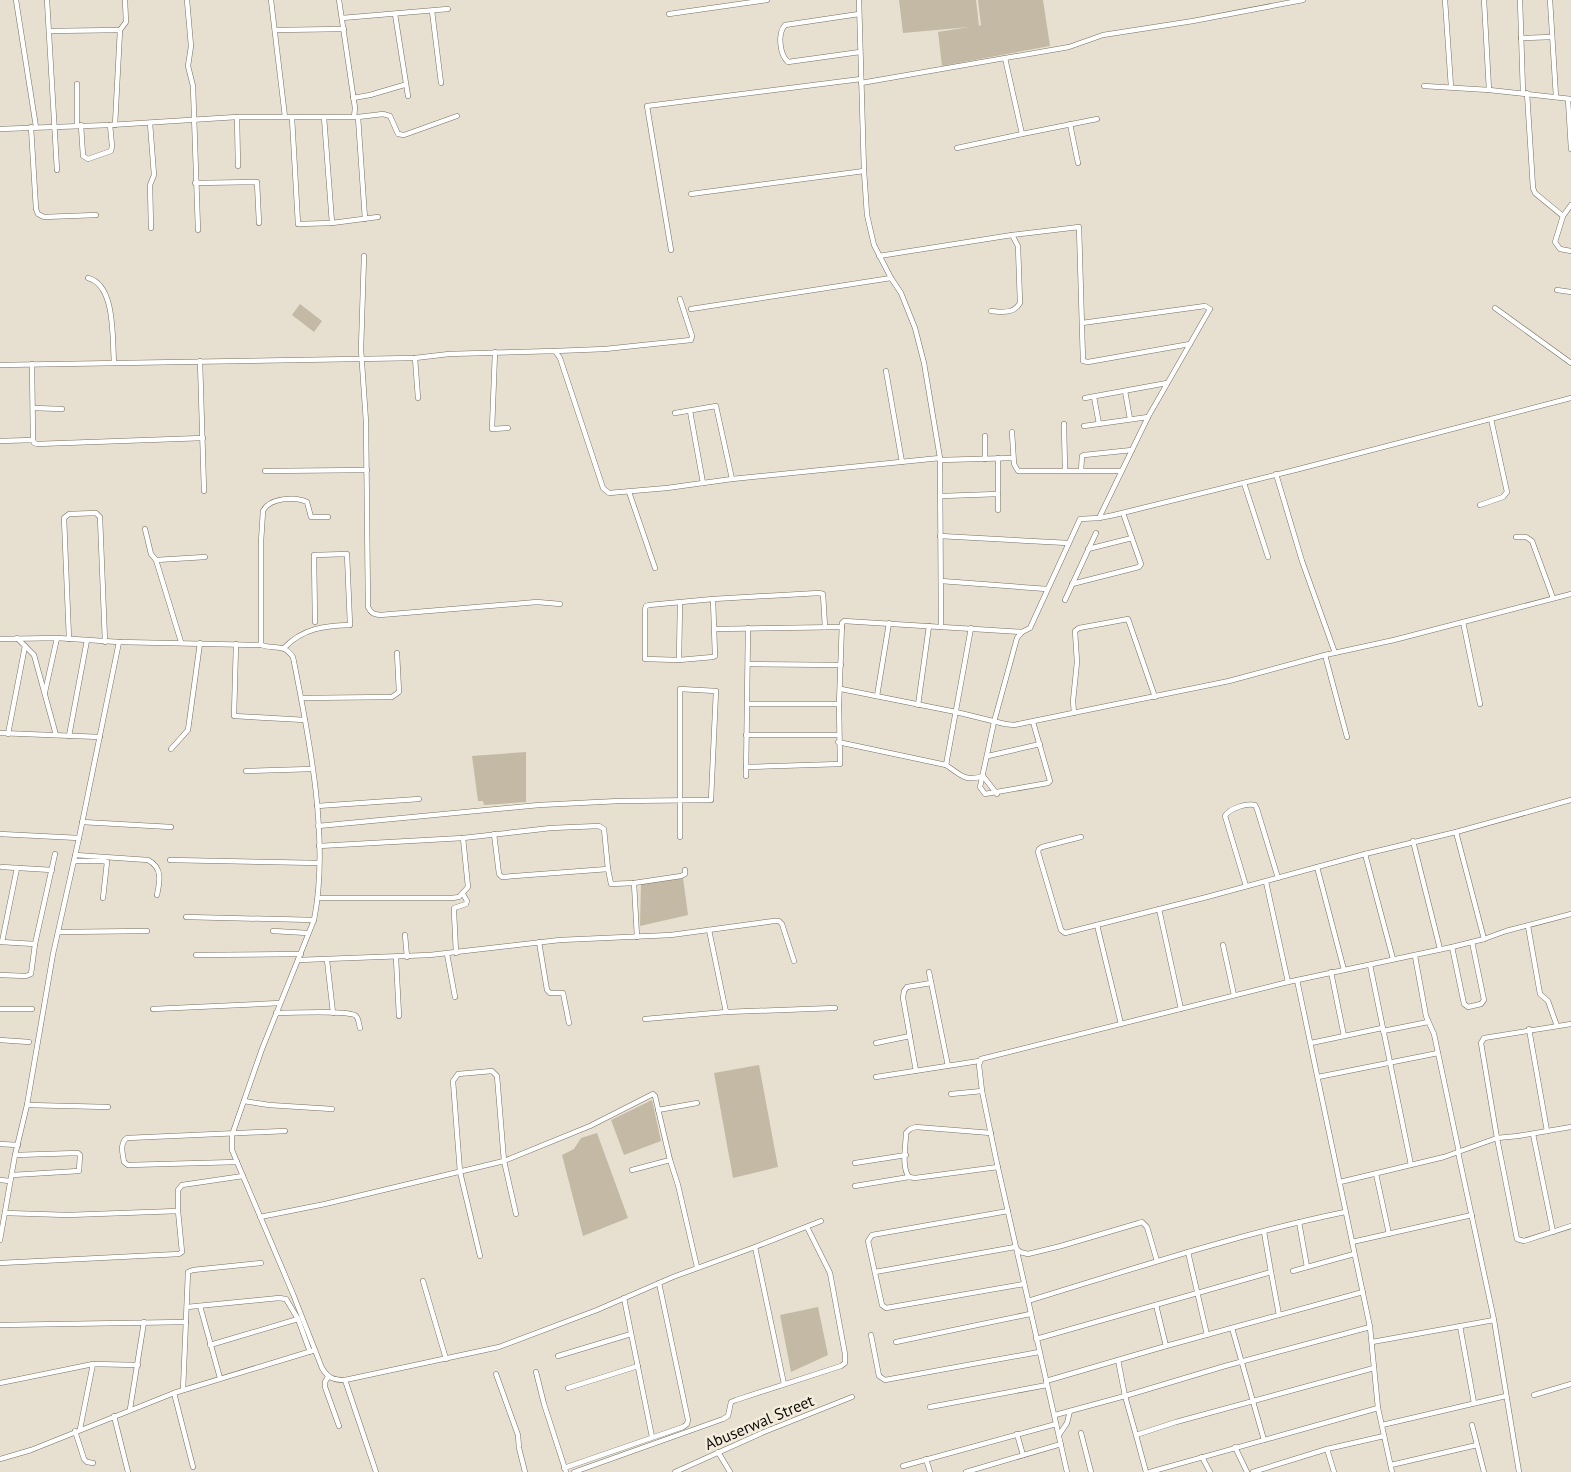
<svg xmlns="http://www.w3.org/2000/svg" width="1571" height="1472" font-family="'PT Sans',sans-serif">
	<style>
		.green { fill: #c3b9a4 }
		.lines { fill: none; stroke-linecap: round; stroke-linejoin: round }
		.minor-casing { stroke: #777063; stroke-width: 5.5 }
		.minor { stroke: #fff; stroke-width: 4.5 }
		.labels { text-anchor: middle; stroke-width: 5; stroke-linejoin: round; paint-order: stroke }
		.street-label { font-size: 16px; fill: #0f0d08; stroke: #f4eddd }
	</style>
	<rect width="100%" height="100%" fill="#e7e0d0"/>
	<g class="green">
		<polygon points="899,0 976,0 979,26 981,25 978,0 1043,0 1050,46 942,66 938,32 969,27 903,33"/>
		<polygon points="300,304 322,321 314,332 292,315"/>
		<polygon points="526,752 526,802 484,805 483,801 478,801 472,756"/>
		<polygon points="683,878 688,915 640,926 641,884"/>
		<polygon points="759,1065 778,1167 733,1178 714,1073"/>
		<polygon points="652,1100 661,1141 624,1155 611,1120"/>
		<polygon points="597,1133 628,1218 583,1236 562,1155 574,1149 581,1138"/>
		<polygon points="818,1307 828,1355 791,1372 780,1315"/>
	</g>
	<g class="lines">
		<defs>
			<g id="minor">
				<polyline points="16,0 36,127"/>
				<polyline points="47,0 57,170"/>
				<polyline points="187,0 191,46 188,66 193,86 198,230"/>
				<polyline points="271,0 285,117"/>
				<polyline points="339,0 355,108 354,117"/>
				<polyline points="859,0 864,171 867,215 874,245 891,278 901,293 915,328 924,363 940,458 941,627"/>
				<polyline points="1445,0 1451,87"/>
				<polyline points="1484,0 1489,90"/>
				<polyline points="1520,0 1523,93"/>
				<polyline points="1550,0 1556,97"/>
				<polyline points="432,11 441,83"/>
				<polyline points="395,14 408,96"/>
				<polyline points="669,14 767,0"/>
				<path d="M859,14L785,25C777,34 780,55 788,62L860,52"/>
				<polyline points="342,18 448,9"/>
				<polyline points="276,30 344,29"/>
				<polyline points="49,31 120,30 126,22 125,0"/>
				<polyline points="1521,38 1552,37"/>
				<polyline points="861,83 1069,47 1103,35 1193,21 1303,0"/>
				<polyline points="1424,86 1489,90 1571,99"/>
				<polyline points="1527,93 1533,188 1535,193 1563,216"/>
				<polyline points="353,98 370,95 404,85"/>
				<polyline points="1568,99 1571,149"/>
				<polyline points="237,117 238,166"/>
				<polyline points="324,117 332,223"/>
				<polyline points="358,117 365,219"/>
				<polyline points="292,118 298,224 332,223 378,217"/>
				<polyline points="150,123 154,175 150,185 151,228"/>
				<polyline points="1070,124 1078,163"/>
				<polyline points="81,125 83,156 88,159 111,151 112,146 110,125"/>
				<polyline points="115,125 120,30"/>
				<polyline points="77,126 77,84"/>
				<polyline points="31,127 36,209 38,214 44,217 96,215"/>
				<polyline points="0,129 110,125 237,117 358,117 383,114 390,116 398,134 404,135 457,116"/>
				<polyline points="1022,134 1097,119"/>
				<polyline points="957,148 1022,134 1005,58"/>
				<polyline points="195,183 257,182 259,223"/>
				<polyline points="691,194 864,171"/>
				<polyline points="1571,205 1563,216 1555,242 1560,249 1571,251"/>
				<polyline points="671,250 647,106 861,79"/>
				<path d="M364,256L361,349L366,422L368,607C371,613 373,614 380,615L537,602L560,604"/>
				<polyline points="879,256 1012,235 1079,227 1083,361 1088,362 1190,344"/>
				<path d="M88,278C116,285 112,339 114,362"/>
				<polyline points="1557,290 1571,292"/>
				<polyline points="1495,308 1571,363"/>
				<polyline points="691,309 891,278"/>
				<path d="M991,311C1002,312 1014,314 1020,303L1018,246L1012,235"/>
				<polyline points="1082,323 1205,306 1210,309 1148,417 1099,518"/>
				<polyline points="555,351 605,349 691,340 692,336 680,299"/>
				<polyline points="495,352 492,429 508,428"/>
				<polyline points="415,358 418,398"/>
				<polyline points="200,361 204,491"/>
				<polyline points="32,364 33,440"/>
				<polyline points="0,365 415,358 449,354 555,351 560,358 603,488 609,493 667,488 732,479 940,458"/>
				<polyline points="886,371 902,462"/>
				<polyline points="1125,391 1130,419"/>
				<polyline points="1094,397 1099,424"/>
				<polyline points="1085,398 1167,383"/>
				<polyline points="33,408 62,409"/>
				<polyline points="690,411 703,483"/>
				<polyline points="675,413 716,406 732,479"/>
				<polyline points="1064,424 1065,471"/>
				<polyline points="1084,426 1148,417"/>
				<polyline points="1012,432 1014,464 1018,471 1121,471"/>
				<polyline points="985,436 985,459"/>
				<polyline points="0,441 33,440 34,443 37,444 203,438"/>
				<polyline points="998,458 998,510"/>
				<polyline points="940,460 1013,458"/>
				<polyline points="265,471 367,470"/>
				<polyline points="1081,471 1082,456 1084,455 1132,450"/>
				<polyline points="1276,474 1302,561 1335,653"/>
				<polyline points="1244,483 1268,557"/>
				<polyline points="629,492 655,568"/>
				<polyline points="942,496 998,494"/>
				<polyline points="1480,505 1503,497 1507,492 1491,419"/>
				<polyline points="145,529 151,554 156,560 181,642"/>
				<polyline points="940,536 1068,543"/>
				<polyline points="1516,537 1526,537 1532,541 1553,598"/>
				<polyline points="1088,549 1132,538"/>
				<polyline points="156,560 205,557"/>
				<polyline points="941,581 1047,589"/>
				<polyline points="1072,584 1139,567 1141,564 1123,513"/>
				<polyline points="713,599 715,656 713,657 679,660 645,659 645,609 646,606 649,605 713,599 819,593 823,594 825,627"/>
				<polyline points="1065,600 1096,533"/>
				<polyline points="1463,622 1480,704"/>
				<polyline points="715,629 842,627"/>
				<polyline points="17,638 34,655 56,735"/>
				<path d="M0,639L57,638L119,642L261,645C276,650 283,643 293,657C309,737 330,840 314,920L262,1049L232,1135V1150L237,1162L293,1294L322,1368C328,1378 333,1380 345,1380L499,1347L597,1310L673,1277L755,1247L821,1221"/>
				<polyline points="69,639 64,518 69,514 96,513 100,517 105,642"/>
				<polyline points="236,644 234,716 305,720"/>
				<path d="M261,645V542L263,511C269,498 295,496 307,502L311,517H328"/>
				<path d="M284,648C303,628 324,626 350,625L347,554L314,555L315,622"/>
				<polyline points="1325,655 1347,737"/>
				<polyline points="679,660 680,603"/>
				<polyline points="748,664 841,665"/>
				<polyline points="841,689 956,712 1005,724 1014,725 1229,681 1325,655 1394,640 1571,594"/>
				<polyline points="45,692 57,638"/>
				<polyline points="877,696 889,623"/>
				<polyline points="302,698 392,697 399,692 397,653"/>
				<polyline points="747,704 839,704"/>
				<polyline points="918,705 929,626"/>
				<polyline points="1074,713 1073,701 1077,662 1075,631 1079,628 1128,619 1155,697"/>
				<polyline points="1033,722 1050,781 1048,783 985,794 980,787 994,722 1017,638 1022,632 1030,628 1080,519 1099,518 1114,515 1299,469 1571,398"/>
				<polyline points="0,733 100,737"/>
				<polyline points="8,734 25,646"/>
				<polyline points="746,735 838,735"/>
				<polyline points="69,736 87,640"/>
				<polyline points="838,742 946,765 971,628"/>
				<polyline points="171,749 188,730 200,643"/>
				<polyline points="988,756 1040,744"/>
				<path d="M946,765C961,775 965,782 983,776"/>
				<polyline points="746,767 840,764 839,704 842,623 844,621 1022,632"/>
				<polyline points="246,771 312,769"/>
				<polyline points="746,776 748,628"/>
				<polyline points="983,776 997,794"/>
				<polyline points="317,806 419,799"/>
				<polyline points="82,822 171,827"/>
				<polyline points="318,826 539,805 619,801 711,800 716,691 680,689 680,837"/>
				<polyline points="1456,832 1484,939"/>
				<polyline points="0,834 79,838"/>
				<polyline points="494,834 499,874 502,877 608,869"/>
				<polyline points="1081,837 1042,847 1039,849 1038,852 1061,930 1065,933 1207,897 1365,854 1456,832 1571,800"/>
				<polyline points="1413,841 1440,949"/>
				<polyline points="319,846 463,838 551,828 599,826 604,829 608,869 611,884 634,883 681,876 685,874 685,870"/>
				<polyline points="1365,854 1393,959"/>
				<path d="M75,855L148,860C163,868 160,881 157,895"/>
				<polyline points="170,860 319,863"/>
				<polyline points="74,861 103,861 107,862 103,898"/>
				<polyline points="2,867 52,870"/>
				<polyline points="1317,867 1344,970"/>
				<polyline points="1266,882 1288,982"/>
				<polyline points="634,883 637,937"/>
				<path d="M1246,886L1225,816C1230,808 1247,803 1255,805L1257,809L1278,878"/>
				<polyline points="318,898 452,898 459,897 468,887 463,838"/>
				<polyline points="1159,909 1181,1009"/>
				<polyline points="186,917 314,920"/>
				<polyline points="1097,925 1121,1024"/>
				<polyline points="1528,926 1540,994 1548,1001 1557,1026"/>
				<polyline points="709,930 726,1012 835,1008"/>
				<polyline points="273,931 308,933"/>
				<polyline points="59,932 147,931"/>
				<polyline points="405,935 407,957"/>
				<polyline points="1,942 35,944"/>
				<polyline points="2,942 17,868"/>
				<polyline points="539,942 547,990 550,993 563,993 569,1023"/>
				<polyline points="1223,945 1234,995"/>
				<polyline points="1452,947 1464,1004 1468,1007 1481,1004 1484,1000 1472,942"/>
				<polyline points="456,953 454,912 454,908 466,904 467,901 463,894"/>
				<polyline points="447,954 455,997"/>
				<polyline points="196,955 301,954"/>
				<polyline points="1415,956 1426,1016 1434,1034 1459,1152"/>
				<polyline points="396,958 399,1016"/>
				<polyline points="298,960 430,955 560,940 671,935 774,921 779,921 782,924 794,961"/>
				<polyline points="327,960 333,1013"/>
				<polyline points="1370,965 1411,1165"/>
				<polyline points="929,972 948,1066"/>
				<polyline points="1331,972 1344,1036"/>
				<polyline points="0,975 26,976 31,974 35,944 55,854"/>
				<polyline points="1297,980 1370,1327 1378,1408 1392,1472"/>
				<polyline points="0,1009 32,1009"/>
				<polyline points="153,1009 280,1003"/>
				<path d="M276,1013C288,1013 350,1010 356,1016C359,1019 359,1025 360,1028"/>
				<polyline points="645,1019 726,1012"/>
				<polyline points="1571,1024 1484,1038 1481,1043 1497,1138 1517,1239 1524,1241 1571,1226"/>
				<polyline points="1529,1029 1547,1131"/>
				<polyline points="1383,1031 1428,1022"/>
				<polyline points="0,1040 29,1042"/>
				<polyline points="876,1043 910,1036"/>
				<polyline points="1311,1043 1382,1028"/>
				<polyline points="916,1071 903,998 904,991 907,987 931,983"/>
				<polyline points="876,1077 979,1061"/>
				<polyline points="1318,1077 1438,1053"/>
				<polyline points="951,1094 982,1091"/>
				<polyline points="244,1101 269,1105 332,1109"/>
				<polyline points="27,1105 108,1107"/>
				<polyline points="658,1110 697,1103"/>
				<polyline points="1533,1134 1553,1232"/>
				<polyline points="0,1144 18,1145"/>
				<polyline points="1458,1152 1494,1320 1519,1472"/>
				<polyline points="670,1160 678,1185 697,1267"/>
				<path d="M237,1162L128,1165L124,1162C123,1155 119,1143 127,1138L285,1131"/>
				<polyline points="855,1163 906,1155"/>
				<polyline points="1376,1174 1389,1234"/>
				<polyline points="12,1175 79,1171 80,1155 78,1153 15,1155"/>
				<path d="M909,1177C901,1167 906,1145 906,1133L910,1129L916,1127L991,1133"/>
				<polyline points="0,1180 10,1181"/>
				<polyline points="1340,1182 1444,1157 1497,1138 1518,1136 1571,1127"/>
				<polyline points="855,1186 909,1177 915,1178 998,1167"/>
				<polyline points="178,1211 178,1190 182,1185 243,1176"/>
				<polyline points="1008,1211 872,1235 868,1241 882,1305 886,1308 1024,1284"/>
				<polyline points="260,1217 325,1204 504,1161 590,1126 653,1094 655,1096 670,1160 632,1170"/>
				<polyline points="1299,1222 1307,1267"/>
				<polyline points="1264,1232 1271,1272"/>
				<polyline points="0,1240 15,1155 27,1105 53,954 79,838 119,642"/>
				<polyline points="1352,1242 1472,1215"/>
				<polyline points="755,1247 784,1384"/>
				<polyline points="1188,1252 1207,1335"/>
				<polyline points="480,1256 460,1172 453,1081 458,1074 492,1071 497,1076 504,1161 516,1214"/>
				<polyline points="0,1263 179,1254 182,1252 178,1211 68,1215 5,1213"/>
				<polyline points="1293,1271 1354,1254"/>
				<polyline points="875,1272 1015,1247 1020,1252 1028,1254 1061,1246 1139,1223 1142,1222 1147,1227 1157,1261"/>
				<polyline points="423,1281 446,1359"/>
				<polyline points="624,1298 652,1437"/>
				<path d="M1028,1301C1133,1269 1238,1234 1345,1212"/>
				<polyline points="1156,1305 1166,1346"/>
				<polyline points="200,1306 220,1378"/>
				<polyline points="187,1307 279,1298 286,1299 298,1319 310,1352"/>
				<polyline points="0,1325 186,1322"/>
				<polyline points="1460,1326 1474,1403"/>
				<polyline points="1232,1328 1264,1440"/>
				<polyline points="871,1335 879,1376 885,1380 1039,1352"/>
				<polyline points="1036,1339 1271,1272 1279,1315"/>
				<polyline points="896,1342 1030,1314"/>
				<polyline points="1372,1342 1494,1320"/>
				<polyline points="210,1345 298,1319"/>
				<polyline points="558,1356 631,1334"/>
				<polyline points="1118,1360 1125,1396 1136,1435 1176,1422 1374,1368"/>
				<polyline points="536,1372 544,1404 566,1472"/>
				<polyline points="496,1374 518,1435 519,1448 525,1472"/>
				<polyline points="328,1377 325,1382 325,1387 339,1426"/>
				<polyline points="345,1380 376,1472"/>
				<polyline points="1046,1381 1166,1346 1363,1292"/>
				<polyline points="0,1383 93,1364 138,1365"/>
				<polyline points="568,1388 638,1366"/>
				<polyline points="183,1390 188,1272 193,1270 261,1263"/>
				<polyline points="174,1393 193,1467"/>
				<polyline points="1534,1395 1571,1384"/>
				<polyline points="930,1407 1047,1385"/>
				<polyline points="130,1409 144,1322"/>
				<polyline points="1055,1415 1125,1396 1225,1366 1370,1327"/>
				<polyline points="114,1416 128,1472"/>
				<polyline points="1382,1425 1506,1396"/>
				<polyline points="1472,1425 1484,1472"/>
				<polyline points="80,1429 93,1364"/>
				<polyline points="75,1431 84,1459 87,1462 93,1463"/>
				<polyline points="1081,1433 1091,1472"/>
				<polyline points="1017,1434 1023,1455"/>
				<polyline points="1059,1435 1067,1423 1070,1411"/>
				<polyline points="1136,1435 1146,1472"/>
				<polyline points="1235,1447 1247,1472"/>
				<polyline points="1327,1449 1334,1472"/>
				<polyline points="718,1452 730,1472"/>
				<polyline points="1202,1457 1210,1472"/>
				<polyline points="0,1459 31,1450 174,1393 315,1350"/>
				<polyline points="926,1459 930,1472"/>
				<polyline points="1391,1465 1477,1445"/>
				<polyline points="903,1466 1056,1424"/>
				<polyline points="564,1468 683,1427 687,1424 688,1420 659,1283"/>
				<polyline points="574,1472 723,1419 728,1416 731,1402 736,1400 841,1366 845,1363 845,1354 830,1273 807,1227"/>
				<polyline points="675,1472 764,1432 852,1397"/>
				<polyline points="966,1472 1061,1444"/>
				<polyline points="1067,1472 996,1159 982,1091 979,1065 981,1059 1288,982 1452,947 1484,939 1506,931 1571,914"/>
				<polyline points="1150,1472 1378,1408"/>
				<polyline points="1253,1472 1327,1449 1384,1436"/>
			</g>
		</defs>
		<use href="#minor" class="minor-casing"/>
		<use href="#minor" class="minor"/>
	</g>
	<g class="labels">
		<g class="street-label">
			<text transform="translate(759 1422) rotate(-23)" y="6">Abuserwal Street</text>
		</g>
	</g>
</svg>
